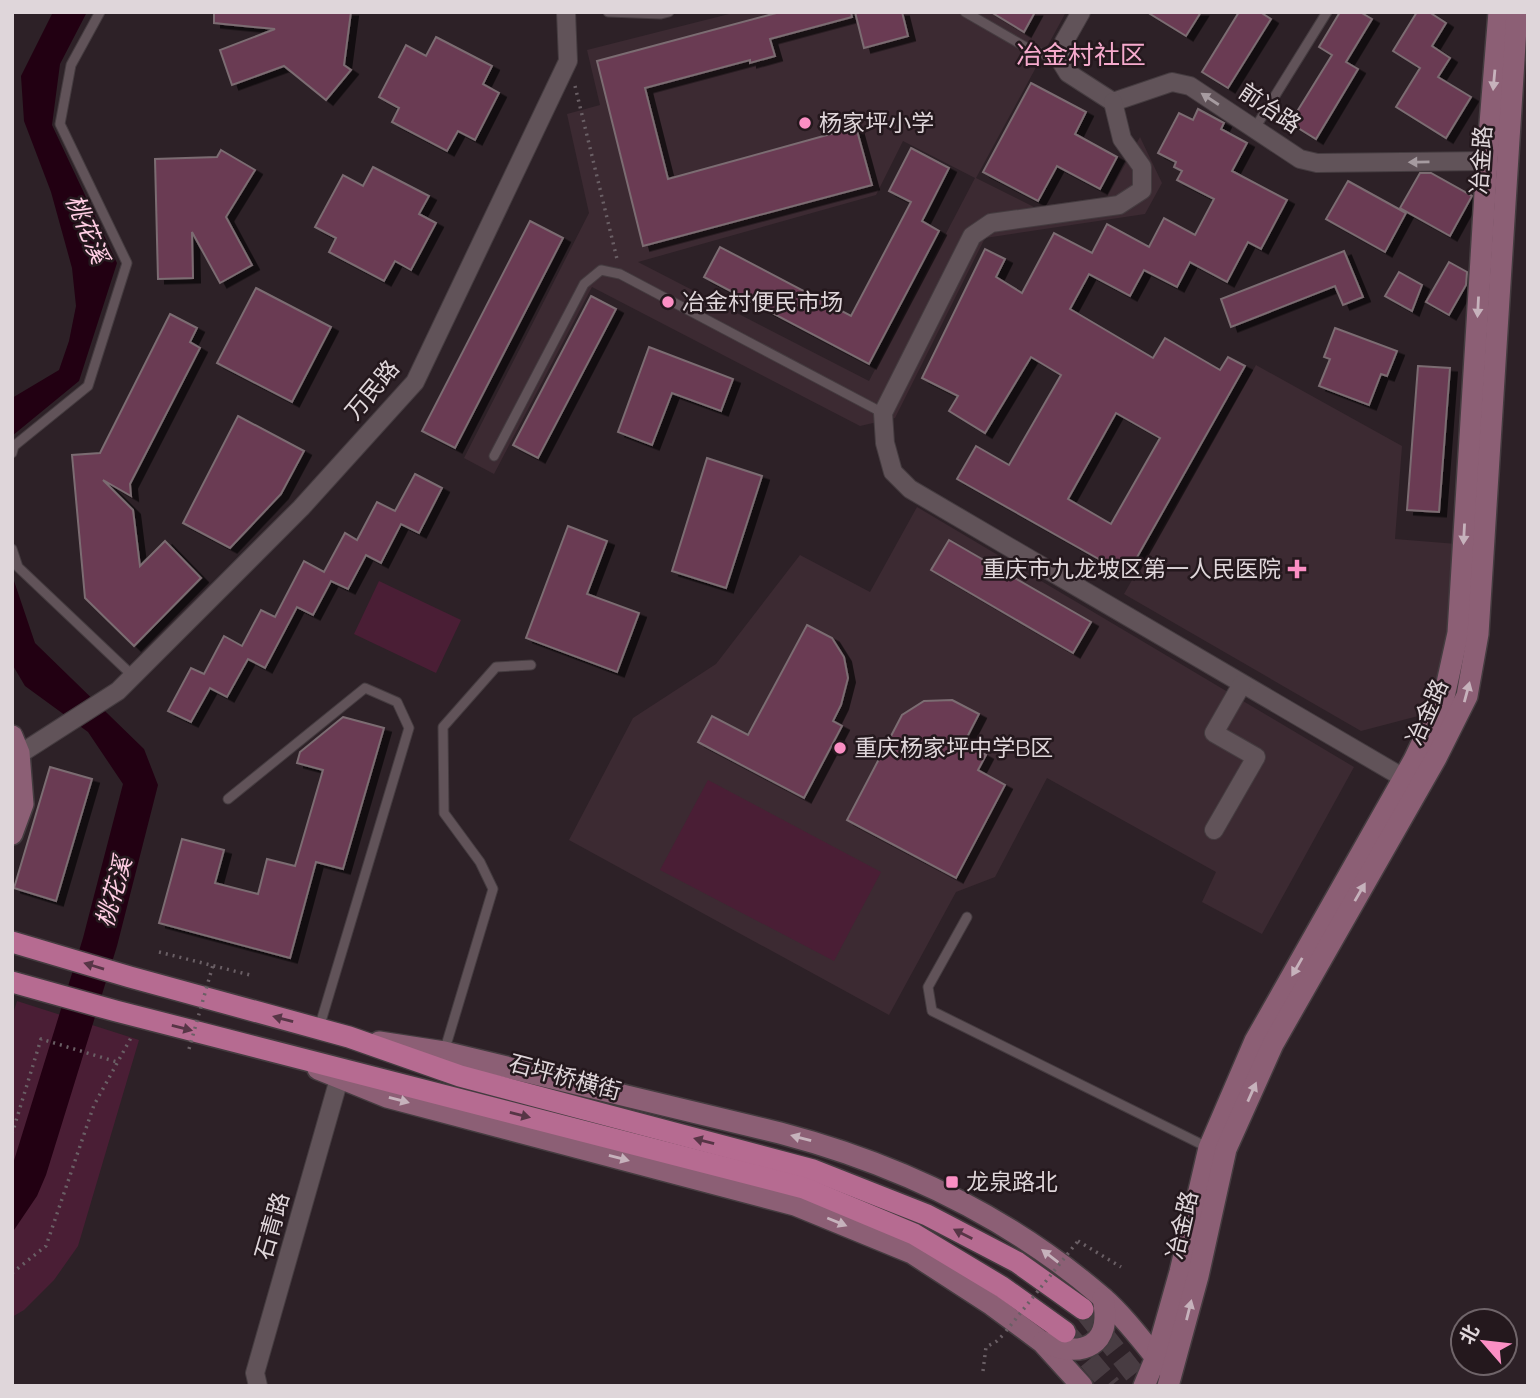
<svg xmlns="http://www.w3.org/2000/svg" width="1540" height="1398" font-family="Raleway,'Noto Sans SC',sans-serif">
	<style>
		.built { fill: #3c2a32; fill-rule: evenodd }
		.green { fill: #4a1e35 }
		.water { fill: #220012 }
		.building { fill: #6b3b53; stroke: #7b6c72; stroke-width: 2; fill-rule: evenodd; filter: url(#shadow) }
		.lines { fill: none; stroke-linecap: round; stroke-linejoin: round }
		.primary-tunnel { stroke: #483c42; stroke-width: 21; stroke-dasharray: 21 10; stroke-linecap: butt }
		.lane-casing { stroke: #453c40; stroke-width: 11 }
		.street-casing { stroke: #453c40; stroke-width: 20 }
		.secondary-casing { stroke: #453c40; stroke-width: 24 }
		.primary-casing { stroke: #453c40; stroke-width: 24 }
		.path { stroke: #6a5f65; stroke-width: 3.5; stroke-dasharray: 2 5; stroke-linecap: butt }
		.lane { stroke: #615359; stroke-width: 9 }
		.street { stroke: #615359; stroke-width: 18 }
		.secondary { stroke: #8c5f75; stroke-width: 21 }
		.primary { stroke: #b66b91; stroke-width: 21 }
		.path-bridge { stroke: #6a5f65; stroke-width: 3.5; stroke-dasharray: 2 5; stroke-linecap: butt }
		.oneway { fill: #c6b2bc }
		.oneway2 { fill: #a69ba0 }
		.oneway3 { fill: #573546 }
		.poi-dot { fill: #fb8fc4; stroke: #24181d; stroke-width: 2.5 }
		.labels { text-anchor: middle; stroke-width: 5; stroke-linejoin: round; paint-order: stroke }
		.street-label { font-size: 23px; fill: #dfd6da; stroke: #24181d }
		.poi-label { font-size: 23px; fill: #dfd6da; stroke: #24181d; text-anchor: start }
		.water-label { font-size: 24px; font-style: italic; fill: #ffcde3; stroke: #24181d }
		.quarter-label { font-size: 26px; fill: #f6aacd; stroke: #24181d }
	</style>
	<defs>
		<filter id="shadow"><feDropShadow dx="7" dy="4.5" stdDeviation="0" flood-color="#0009"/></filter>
	</defs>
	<rect width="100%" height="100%" fill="#2d2127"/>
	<g class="built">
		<path d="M737,12H1066L976,178L1034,207L1107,197L1140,137L1162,183L1145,214L985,238L895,418L860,426L592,287L494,474L464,458L589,213L567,114L600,105L587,50ZM903,141L975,178L869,381L638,262L876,195Z"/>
		<polygon points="1256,365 1402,446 1395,539 1457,544 1451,628 1433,694 1422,715 1361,731 1124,594"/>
		<polygon points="917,507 1354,767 1262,934 1202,902 1216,872 1047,778 995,877 956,892 889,1015 569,840 633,718 716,664 800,555 870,592"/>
	</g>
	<g class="green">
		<polygon points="379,581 461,620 436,673 354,634"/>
		<polygon points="708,780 881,872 834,961 660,870"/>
		<polygon points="17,1001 139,1040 78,1246 54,1280 24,1310 12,1317 12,1017"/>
	</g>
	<g class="water">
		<polygon points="53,12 87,12 60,64 52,125 117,263 79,381 12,436 12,398 59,370 69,341 76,306 72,268 51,192 24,121 21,76"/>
		<polygon points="12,575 35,643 144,749 158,785 117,946 46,1175 37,1196 12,1233 12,1167 83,938 123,784 88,732 25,686 12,664"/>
	</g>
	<g class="building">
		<polygon points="214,12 351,12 344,65 351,70 326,100 284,66 232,85 220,50 275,29 214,23"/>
		<polygon points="780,12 851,12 852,17 770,39 775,56 750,63 750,60 645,88 668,179 856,127 872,185 643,246 597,61"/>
		<polygon points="855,12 902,12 908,36 864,48"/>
		<polygon points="991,12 1035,12 1024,32"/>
		<polygon points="1147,12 1201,12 1186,36"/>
		<polygon points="1239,12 1260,12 1271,19 1228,88 1202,72"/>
		<polygon points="1340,12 1360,12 1372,19 1346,62 1358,69 1316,139 1290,123 1332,55 1319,47"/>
		<polygon points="1417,12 1429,12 1446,23 1432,46 1450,58 1438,77 1471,97 1446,138 1396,107 1420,68 1393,51"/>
		<polygon points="436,37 492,66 483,84 499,93 475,140 458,131 447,151 392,122 399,108 379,97 406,45 426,56"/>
		<polygon points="1031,83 1086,112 1075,134 1117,157 1100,189 1057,166 1038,201 983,172"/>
		<path d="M1198,109L1224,123L1221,129L1247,143L1232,171L1287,200L1261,249L1248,242L1227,282L1190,262L1177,287L1144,270L1130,296L1089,274L1070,309L1153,358L1165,338L1220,370L1228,357L1245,366L1127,575L957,479L976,446L1009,465L1061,375L1031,357L985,433L949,411L958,396L922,378L985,249L1005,259L996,277L1022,293L1054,233L1092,253L1107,224L1149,247L1164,218L1195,235L1214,199L1177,180L1182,171L1174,167L1176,162L1158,153L1179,113L1193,120ZM1116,413L1160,438L1111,524L1068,499Z"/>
		<polygon points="911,148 949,168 922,221 939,231 869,364 704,277 720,247 851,316 911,202 889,191"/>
		<polygon points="221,150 255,170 226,217 252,265 220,283 192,232 193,278 158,279 155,159 217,157"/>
		<polygon points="373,167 429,196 419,214 436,223 411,270 395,261 384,281 329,252 336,238 315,227 343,175 363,186"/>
		<polygon points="1420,173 1431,173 1472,196 1450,236 1400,208"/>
		<polygon points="1348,181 1406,213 1385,252 1326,219"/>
		<polygon points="530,221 563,238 455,448 422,431"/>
		<polygon points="1344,251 1363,297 1343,305 1335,286 1231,327 1221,299"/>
		<polygon points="1449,262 1467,272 1466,285 1449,315 1426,302"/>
		<polygon points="1399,272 1422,285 1412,311 1385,296"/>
		<polygon points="256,288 331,327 292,402 217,363"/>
		<polygon points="591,296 616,309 538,458 513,445"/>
		<polygon points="170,314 197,328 190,342 200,348 130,484 131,496 103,480 133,510 140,566 165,541 201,578 134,646 85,598 72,455 100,453"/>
		<polygon points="1335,328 1397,351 1387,376 1381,374 1369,405 1319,386 1330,359 1324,357"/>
		<polygon points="649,347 733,379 721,411 672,393 652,445 618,432"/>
		<polygon points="1418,366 1450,368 1439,512 1407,510"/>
		<polygon points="238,416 304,451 281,494 230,548 183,523"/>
		<polygon points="707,458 762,476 726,588 672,571"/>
		<polygon points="415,474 442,488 419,533 401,524 381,563 366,555 348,589 331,581 313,615 297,607 265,668 248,659 227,697 210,688 191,722 168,711 191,668 204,674 224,636 242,646 261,610 275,617 304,561 324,572 345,533 357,540 377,502 395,511"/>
		<polygon points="568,526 607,541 587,594 639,613 617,672 526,638"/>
		<polygon points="949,540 1091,622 1073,653 931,570"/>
		<polygon points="807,625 832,638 844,657 848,678 841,705 833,721 842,726 804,798 698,742 712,716 748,735"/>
		<polygon points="952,700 979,714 964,743 986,755 978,770 1005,785 956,878 847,820 902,715 924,701"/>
		<polygon points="343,717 384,728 343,869 316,862 290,958 159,923 182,839 224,850 215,883 258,894 267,859 295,866 323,770 297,763 300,752"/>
		<polygon points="50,767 92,779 56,901 14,888"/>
	</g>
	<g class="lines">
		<g class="primary-tunnel">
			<polyline points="1083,1309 1144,1386"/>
			<polyline points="1069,1336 1111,1386"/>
		</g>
		<defs>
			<g id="lane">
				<polyline points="608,12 661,14 669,12"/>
				<polyline points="965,12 1029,49 1060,60"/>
				<polyline points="1255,128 1327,12"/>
				<polyline points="12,453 14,446 88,386 127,263 60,124 71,65 100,12"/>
				<polyline points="494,456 584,284 601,270 620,274 883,413"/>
				<polyline points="12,549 18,567 133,676"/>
				<polyline points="228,799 365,688 397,702 409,728 319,1028"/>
				<polyline points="967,917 928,987 932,1011 1209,1148"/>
				<polyline points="444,1052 493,889 480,862 444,813 443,727 496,667 531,665"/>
			</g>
			<g id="street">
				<polyline points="1081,12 1064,42 1060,60 1068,73 1113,102 1172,82 1190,86 1300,159 1317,163 1487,161"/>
				<polyline points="1113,102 1122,139 1142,167 1142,190 1119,205 991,223 972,236 883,413 885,443 893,472 910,489 1414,784"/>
				<polyline points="12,759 118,691 301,508 415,382 568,61 566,12"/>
				<polyline points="1214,830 1256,757 1214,733 1242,684"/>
				<polyline points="258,1386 255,1373 339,1079"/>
			</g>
			<g id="secondary">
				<polyline points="12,736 19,753 23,804 12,834"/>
				<path d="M379,1042L444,1052L780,1133C898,1164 1009,1217 1102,1297C1124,1316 1143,1342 1162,1365"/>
				<polyline points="318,1069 387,1097 795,1205 912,1253 992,1305 1042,1342 1082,1386"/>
				<path d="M1043,1342C1083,1359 1113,1346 1103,1298"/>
				<polyline points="1144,1386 1156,1357 1180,1272 1209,1148 1255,1041 1414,760 1444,697 1458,633 1487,161 1499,12"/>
				<polyline points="1168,1386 1198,1276 1226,1149 1273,1044 1436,758 1467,696 1478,634 1517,12"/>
			</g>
			<g id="primary">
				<polyline points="12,942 130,977 349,1037 460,1076 813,1170 927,1215 1017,1262 1083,1309"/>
				<polyline points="12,982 116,1011 804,1188 914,1234 1002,1287 1065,1332"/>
			</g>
		</defs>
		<use href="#lane" class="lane-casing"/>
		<use href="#street" class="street-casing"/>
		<use href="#secondary" class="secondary-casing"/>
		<use href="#primary" class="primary-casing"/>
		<g class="path">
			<polyline points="575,86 617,259"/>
			<polyline points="159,952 254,976"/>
			<polyline points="12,1134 41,1039 117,1062"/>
			<polyline points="1078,1241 1121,1267"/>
			<polyline points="12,1273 46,1246 94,1105 132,1036"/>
			<polyline points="983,1371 986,1347 997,1341 1003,1335"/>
		</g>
		<use href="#lane" class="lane"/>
		<use href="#street" class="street"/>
		<use href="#secondary" class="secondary"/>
		<use href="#primary" class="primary"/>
		<g class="path-bridge">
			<polyline points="189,1049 213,965"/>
			<polyline points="1006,1331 1078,1241"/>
		</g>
	</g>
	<defs><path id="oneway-solid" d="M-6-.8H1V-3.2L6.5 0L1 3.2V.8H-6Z" transform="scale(1.75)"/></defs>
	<g class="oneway">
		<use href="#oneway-solid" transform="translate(1494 80) rotate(95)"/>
		<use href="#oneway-solid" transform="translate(1478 307) rotate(93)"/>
		<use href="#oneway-solid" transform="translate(1464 534) rotate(93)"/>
		<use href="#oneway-solid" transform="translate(1467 692) rotate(-75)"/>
		<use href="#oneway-solid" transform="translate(1360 892) rotate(-60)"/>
		<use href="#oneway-solid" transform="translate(1297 967) rotate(120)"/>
		<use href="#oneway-solid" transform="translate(1252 1092) rotate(-66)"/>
		<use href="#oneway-solid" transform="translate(399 1100) rotate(15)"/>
		<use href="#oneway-solid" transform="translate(801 1138) rotate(-165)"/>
		<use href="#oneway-solid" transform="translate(619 1158) rotate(15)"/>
		<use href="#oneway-solid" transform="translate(837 1222) rotate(22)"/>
		<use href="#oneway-solid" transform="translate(1050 1256) rotate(-142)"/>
		<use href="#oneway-solid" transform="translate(1189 1310) rotate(-76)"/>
	</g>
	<g class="oneway2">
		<use href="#oneway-solid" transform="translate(1210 99) rotate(-147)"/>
		<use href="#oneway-solid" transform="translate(1419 162) rotate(179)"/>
	</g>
	<g class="oneway3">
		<use href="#oneway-solid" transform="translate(94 966) rotate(-163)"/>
		<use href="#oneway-solid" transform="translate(283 1019) rotate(-165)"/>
		<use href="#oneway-solid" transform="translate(182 1028) rotate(14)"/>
		<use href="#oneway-solid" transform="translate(520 1115) rotate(14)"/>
		<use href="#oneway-solid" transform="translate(704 1141) rotate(-165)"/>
		<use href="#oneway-solid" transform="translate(963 1234) rotate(-153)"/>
	</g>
	<g class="poi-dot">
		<circle cx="805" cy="123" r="7"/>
		<circle cx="668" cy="302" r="7"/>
		<path d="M1293.5 558.5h7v7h7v7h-7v7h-7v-7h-7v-7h7z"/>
		<circle cx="840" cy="748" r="7"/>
		<rect x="945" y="1175" width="14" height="14" rx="3.5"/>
	</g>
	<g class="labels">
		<g class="street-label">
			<text transform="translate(1270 108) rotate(34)" y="8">前冶路</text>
			<text transform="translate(1481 160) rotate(-86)" y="8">冶金路</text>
			<text transform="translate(372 390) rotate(-50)" y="8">万民路</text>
			<text transform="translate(1427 712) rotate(-66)" y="8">冶金路</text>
			<text transform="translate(565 1077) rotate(15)" y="8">石坪桥横街</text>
			<text transform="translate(1182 1225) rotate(-77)" y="8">冶金路</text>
			<text transform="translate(272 1226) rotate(-74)" y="8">石青路</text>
		</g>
		<g class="poi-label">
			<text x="819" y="131">杨家坪小学</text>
			<text x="682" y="310">冶金村便民市场</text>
			<text x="1281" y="577" text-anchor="end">重庆市九龙坡区第一人民医院</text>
			<text x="854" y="756">重庆杨家坪中学B区</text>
			<text x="966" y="1190">龙泉路北</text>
		</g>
		<g class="water-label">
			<text transform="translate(87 229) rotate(67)" y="8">桃花溪</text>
			<text transform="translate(114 892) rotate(-74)" y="8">桃花溪</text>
		</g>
		<g class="quarter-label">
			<text x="1081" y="64">冶金村社区</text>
		</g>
	</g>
	<rect width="1540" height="1398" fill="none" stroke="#dfd6da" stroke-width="28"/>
	<g transform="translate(1484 1342) rotate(298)"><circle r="33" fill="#24181d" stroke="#6f6469" stroke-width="2"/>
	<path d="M0-5L12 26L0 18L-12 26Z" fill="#fb8fc4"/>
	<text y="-10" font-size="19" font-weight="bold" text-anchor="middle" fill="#dfd6da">北</text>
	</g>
</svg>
